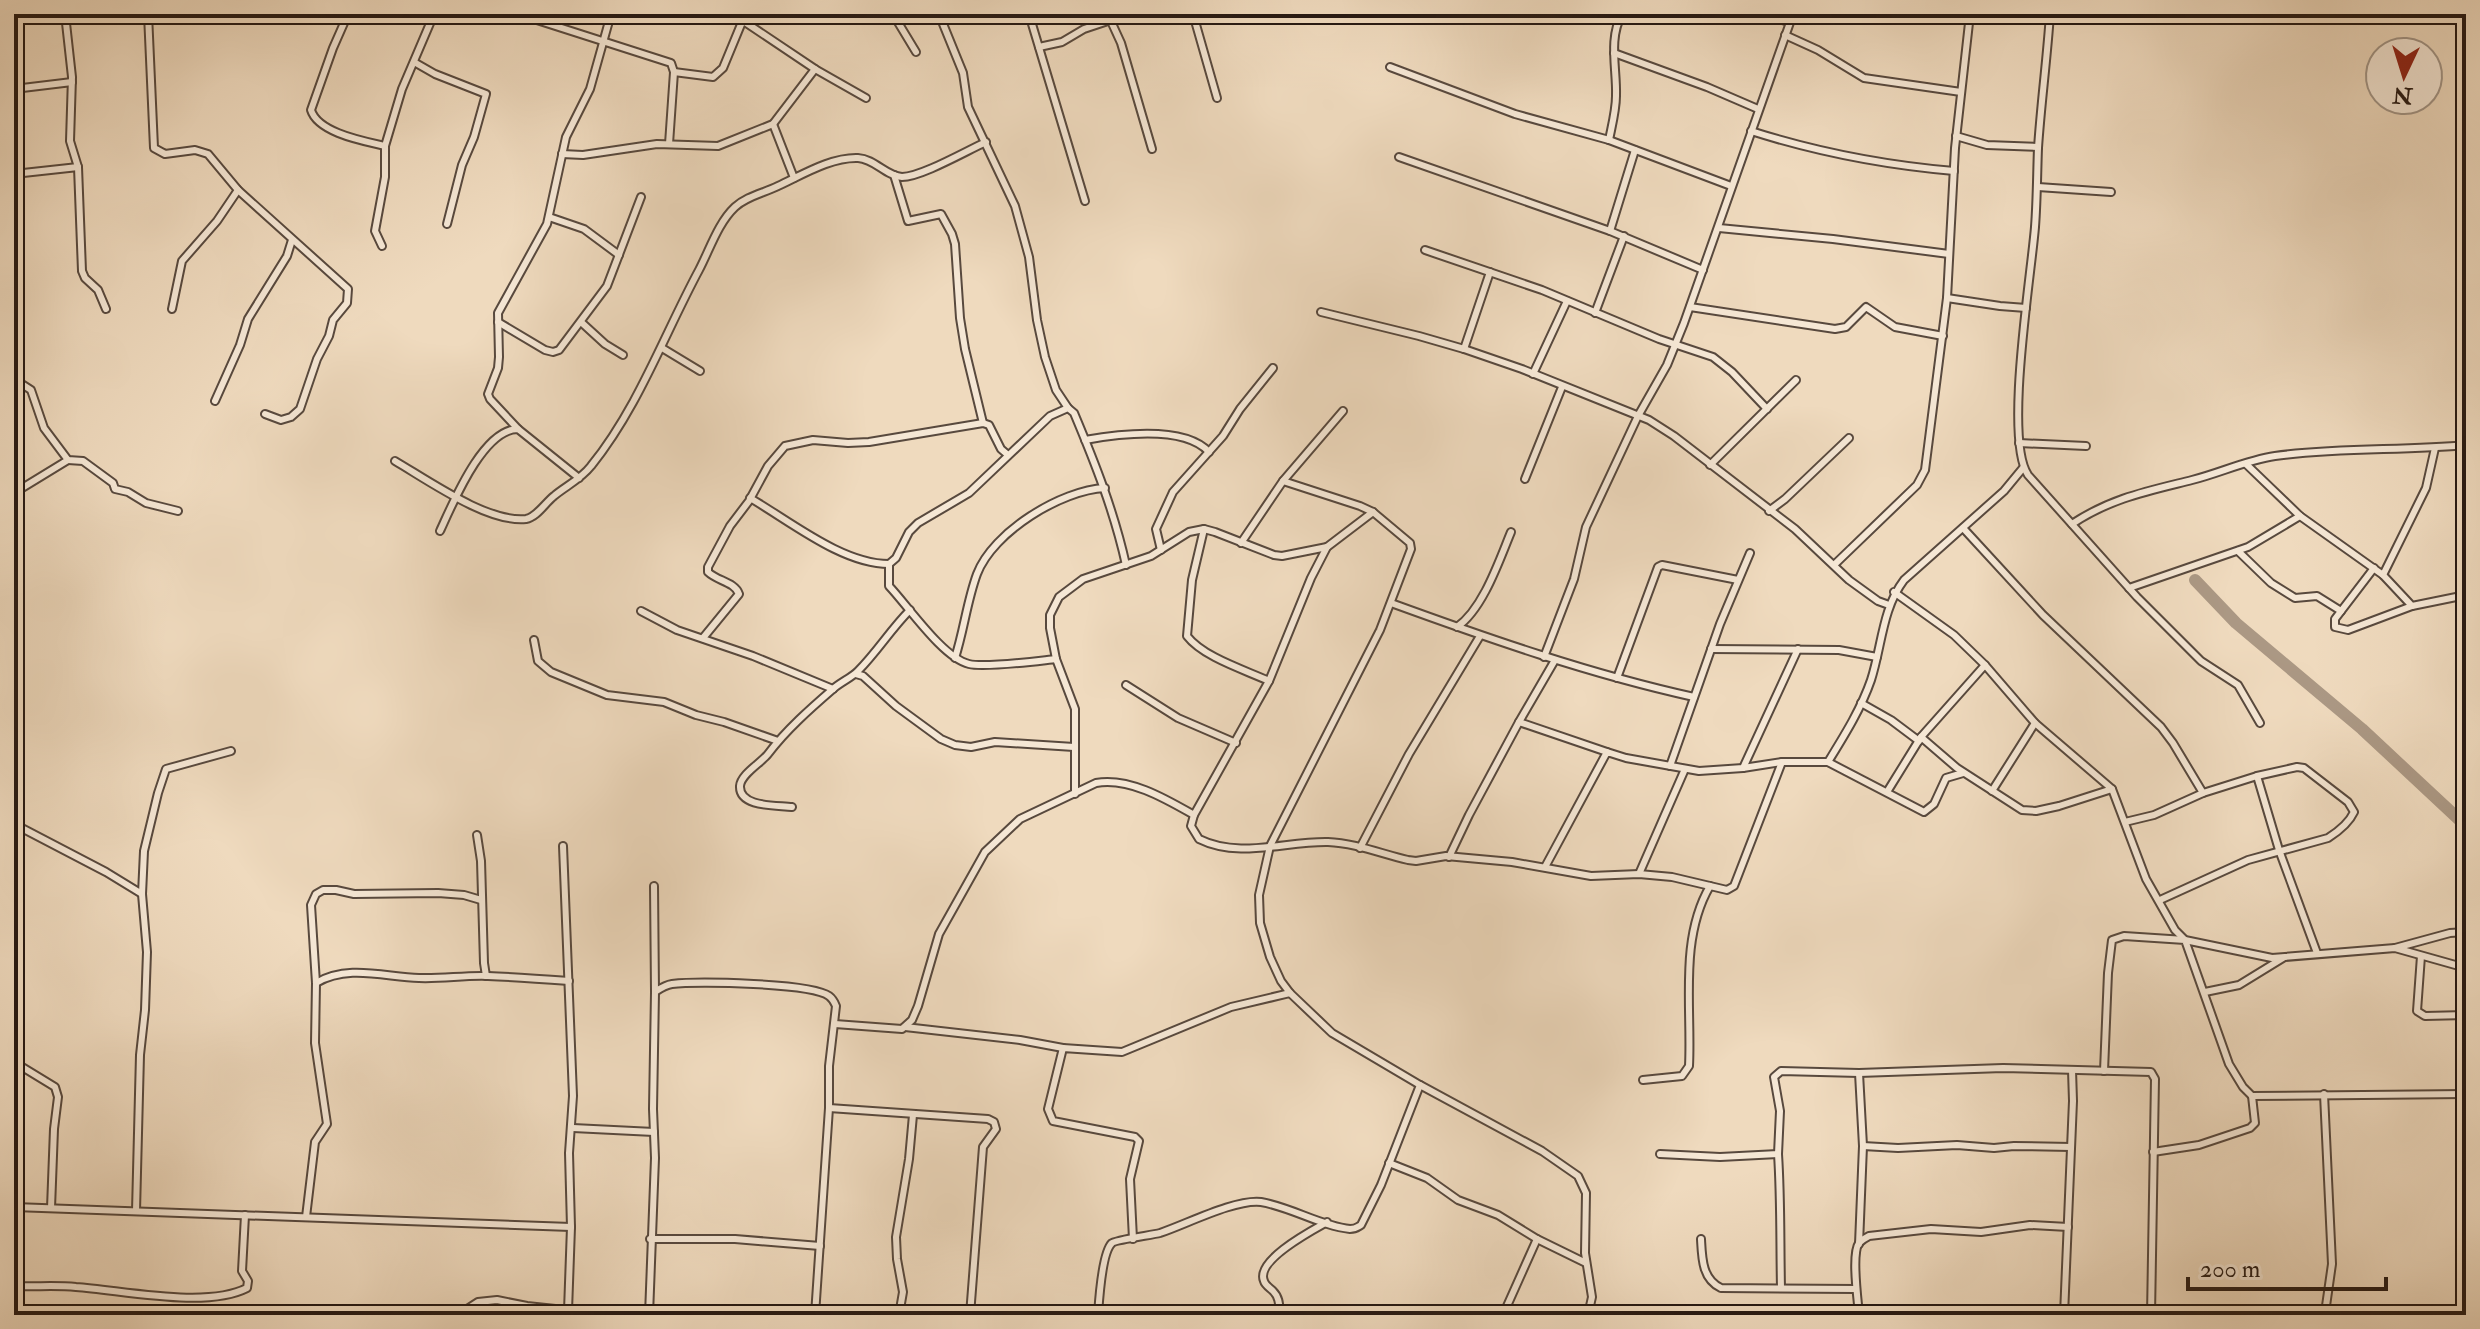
<svg xmlns="http://www.w3.org/2000/svg" width="2480" height="1329" font-family="'IM FELL Double Pica',serif">
	<style>
		.lines { fill: none; stroke-linecap: round; stroke-linejoin: round }
		.river { stroke: #ab9884; stroke-width: 12 }
		.minor-casing { stroke: #58493e; stroke-width: 10 }
		.minor { stroke: #f5e7d5; stroke-width: 6 }
	</style>
	<rect width="100%" height="100%" fill="#efdabe"/>
	<filter id="stains"><feTurbulence type="fractalNoise" baseFrequency=".0025" numOctaves="4"/><feColorMatrix values="0 0 0 0 .2 0 0 0 0 .09 0 0 0 0 .02 0 0 0 .5 -.17"/></filter>
	<radialGradient id="worn" r=".72"><stop offset=".6" stop-color="#630" stop-opacity="0"/><stop offset="1" stop-color="#630" stop-opacity=".3"/></radialGradient>
	<g class="lines">
		<polyline class="river" points="2195,580 2236,623 2362,729 2466,826"/>
		<defs>
			<g id="minor">
				<polyline points="65,14 72,77 70,141 78,167 82,271 85,278 98,290 106,309"/>
				<polyline points="148,14 154,148 165,154 195,150 208,154 238,190 348,289 347,303 333,320 329,336 317,359 300,409 291,417 281,420 265,414"/>
				<path d="M348,14L333,48L311,110C318,133 364,141 385,146"/>
				<polyline points="518,14 671,63 674,72 669,144"/>
				<polyline points="893,14 916,52"/>
				<polyline points="939,14 963,73 968,107 1015,206 1029,257 1037,320 1045,357 1056,390 1068,408"/>
				<polyline points="1029,14 1085,201"/>
				<polyline points="1193,14 1217,98"/>
				<polyline points="1603,14 1617,22"/>
				<polyline points="1762,14 1789,22"/>
				<path d="M2050,14C2047,59 2041,103 2038,148C2037,174 2037,201 2035,227C2031,277 2004,439 2028,475L2137,597L2201,661L2238,685L2260,723"/>
				<polyline points="1110,19 1121,43 1152,149"/>
				<polyline points="1785,35 1818,50 1864,78 1961,92"/>
				<polyline points="1039,47 1062,42 1084,29 1105,22 1117,14"/>
				<polyline points="1614,53 1707,87 1758,109"/>
				<polyline points="414,62 435,74 486,94 474,137 462,165 447,224"/>
				<polyline points="1390,67 1515,114 1609,140 1731,186"/>
				<polyline points="815,69 866,98"/>
				<polyline points="674,72 713,77 723,68 742,22"/>
				<polyline points="14,89 72,82"/>
				<polyline points="773,124 794,178"/>
				<path d="M1751,131C1817,152 1884,165 1954,171"/>
				<polyline points="1956,136 1987,145 2038,147"/>
				<path d="M1609,140C1612,125 1616,110 1616,96C1617,69 1608,39 1622,14"/>
				<polyline points="562,154 583,155 657,144 718,146 773,124 815,69 733,14"/>
				<polyline points="1399,157 1610,231 1703,270"/>
				<polyline points="14,174 78,167"/>
				<polyline points="894,175 908,221 941,214 952,234 955,244 960,318 965,349 983,423"/>
				<polyline points="2038,187 2111,192"/>
				<polyline points="549,217 584,229 619,255"/>
				<polyline points="1719,228 1833,239 1949,254"/>
				<polyline points="1610,231 1635,150"/>
				<polyline points="382,246 375,231 385,177 385,146 402,89 434,14"/>
				<polyline points="1425,250 1542,290 1659,339 1713,357 1732,372 1767,409"/>
				<polyline points="1947,298 2000,306 2026,308"/>
				<polyline points="1690,307 1835,329 1846,327 1866,307 1895,327 1943,336"/>
				<polyline points="172,309 182,261 217,221 238,190"/>
				<polyline points="1321,312 1419,336 1464,349 1522,369 1649,420 1674,436 1795,529 1849,580 1878,601 1889,605"/>
				<polyline points="1595,313 1624,236"/>
				<polyline points="498,322 545,350 553,352 559,350 607,286 641,197"/>
				<polyline points="581,322 605,344 623,355"/>
				<polyline points="662,348 700,371"/>
				<polyline points="1464,349 1490,272"/>
				<polyline points="1533,374 1567,301"/>
				<polyline points="14,379 31,390 44,428 68,460 83,461 113,483 115,489 128,492 146,503 178,511"/>
				<polyline points="215,401 240,345 248,319 287,256 292,240"/>
				<polyline points="518,429 490,399 488,394 498,368 499,357 498,313 547,224 566,137 590,89 611,14"/>
				<path d="M1085,440C1119,434 1184,425 1209,452"/>
				<polyline points="2019,443 2086,446"/>
				<path d="M395,461C429,481 488,523 526,519C537,517 545,503 554,496C566,486 581,479 591,466C638,408 664,335 699,270C710,249 718,223 735,207C747,196 764,193 778,186C802,175 831,157 858,158C875,159 886,176 902,177C921,177 966,151 986,142"/>
				<polyline points="2246,464 2300,516 2383,575 2412,606 2466,595"/>
				<polyline points="1710,465 1796,380"/>
				<polyline points="1525,479 1562,387"/>
				<polyline points="1283,481 1360,506 1373,512 1410,543 1411,549 1380,630 1270,846 1259,895 1260,923 1270,957 1281,981 1290,993 1332,1033 1420,1085 1542,1151 1578,1176 1586,1193 1585,1253 1592,1297 1588,1315"/>
				<polyline points="14,493 68,460"/>
				<path d="M750,498C790,521 842,564 889,564L896,558L909,532L918,523L969,493L1050,416L1068,408L1074,413C1095,463 1114,511 1126,565"/>
				<polyline points="1769,511 1785,499 1849,438"/>
				<path d="M1373,512L1327,547L1311,578L1269,681L1194,815L1191,826L1199,839C1239,859 1286,841 1328,842C1355,843 1382,854 1408,860L1416,861L1446,856L1512,862L1591,876L1639,874L1672,877L1727,890L1734,886L1782,762"/>
				<path d="M2072,524C2111,498 2148,491 2192,480C2220,473 2247,460 2275,456C2339,447 2403,451 2466,445"/>
				<polyline points="1963,528 2043,615 2161,727 2173,743 2203,793"/>
				<path d="M1204,529L1192,580L1187,636C1203,657 1245,670 1269,681"/>
				<path d="M440,531C453,503 483,429 518,429L579,478"/>
				<polyline points="1241,543 1283,481 1343,411"/>
				<polyline points="1161,550 1156,529 1173,492 1223,436 1240,409 1273,368"/>
				<polyline points="2238,551 2271,583 2295,598 2317,596 2341,611"/>
				<path d="M889,564V586C908,606 943,658 969,664C985,668 1037,661 1056,659"/>
				<polyline points="1834,565 1917,485 1925,470 1947,298 1955,148 1970,14"/>
				<polyline points="2374,568 2335,619 2335,627 2348,630 2412,606"/>
				<polyline points="2383,575 2426,488 2435,448"/>
				<polyline points="2129,588 2248,547 2300,516"/>
				<polyline points="1894,592 1954,635 1985,665 2035,723 2112,789 2146,879 2175,930 2185,940 2272,958 2395,948 2466,968"/>
				<path d="M1391,603C1490,639 1590,674 1694,697"/>
				<polyline points="641,611 677,630 753,656 833,689"/>
				<path d="M1457,627C1483,609 1499,561 1511,532"/>
				<path d="M703,638L739,594C735,582 717,581 708,572V567L730,526L749,501L768,466L785,446L813,440L848,443L869,442L983,423L989,425L1001,449L1008,455"/>
				<polyline points="534,640 538,661 551,672 607,695 664,702 696,715 724,722 778,741"/>
				<polyline points="1711,649 1839,650 1877,657"/>
				<polyline points="1544,657 1574,579 1586,527 1638,416 1667,365 1684,323 1793,14"/>
				<path d="M955,658C964,630 967,601 977,574C993,532 1061,490 1105,488"/>
				<polyline points="2466,660 2464,666 2466,671"/>
				<polyline points="856,674 863,676 896,706 941,739 955,745 971,747 995,742 1074,747"/>
				<polyline points="1617,678 1658,567 1662,565 1738,580"/>
				<polyline points="1126,685 1178,718 1236,743"/>
				<polyline points="1861,703 1891,720 1919,741"/>
				<polyline points="1519,722 1555,660"/>
				<polyline points="1921,737 1957,768 2022,810 2036,811 2059,806 2112,789"/>
				<path d="M1828,762C1844,736 1861,709 1871,680C1882,646 1882,609 1904,580L2004,491L2023,468"/>
				<polyline points="1670,766 1720,624 1750,553"/>
				<polyline points="1743,768 1798,649"/>
				<polyline points="1992,791 2035,723"/>
				<polyline points="1887,792 1921,737 1985,665"/>
				<polyline points="1075,794 1075,709 1056,659 1050,628 1050,615 1059,597 1083,579 1151,556 1189,532 1204,529 1215,532 1274,555 1282,556 1327,547"/>
				<path d="M792,807C778,805 739,808 740,786C741,774 761,763 768,754C786,730 811,708 833,689C841,682 851,678 858,671C877,652 891,629 910,610"/>
				<polyline points="2125,822 2154,815 2203,793 2257,776 2279,850 2317,953"/>
				<polyline points="14,824 106,872 142,894"/>
				<polyline points="477,835 481,861 484,963 486,976"/>
				<polyline points="563,846 573,1096 569,1153 571,1227 568,1311"/>
				<polyline points="1360,848 1409,754 1480,636"/>
				<polyline points="1449,857 1469,815 1519,722 1607,752"/>
				<polyline points="1545,867 1607,752 1626,758 1699,771 1743,768 1782,762 1828,762 1924,812 1934,804 1946,778 1963,773"/>
				<polyline points="1639,874 1685,769"/>
				<polyline points="654,886 655,992"/>
				<path d="M2160,900L2248,860L2328,838C2339,831 2349,823 2354,812L2348,802L2304,768L2297,767L2257,776"/>
				<polyline points="2395,948 2450,933 2466,932"/>
				<polyline points="2421,956 2417,1011 2425,1016 2466,1015"/>
				<path d="M316,983C348,964 385,977 419,978C442,979 465,975 488,976C515,977 542,979 569,981"/>
				<polyline points="2205,992 2239,985 2283,958"/>
				<path d="M835,1024L902,1029L912,1020L918,1006L939,934L985,852L1020,819L1096,783C1129,777 1166,799 1194,815"/>
				<polyline points="905,1027 1020,1040 1063,1048"/>
				<polyline points="14,1062 55,1087 58,1097 54,1129 51,1208"/>
				<polyline points="2104,1071 2108,973 2112,940 2124,936 2185,940 2229,1064 2243,1087 2252,1096 2466,1094"/>
				<path d="M1643,1080L1682,1076L1689,1066C1692,1007 1679,939 1710,886"/>
				<polyline points="2324,1094 2332,1264 2326,1306 2328,1315"/>
				<polyline points="829,1108 988,1119 994,1122 996,1129 983,1147 970,1315"/>
				<polyline points="573,1128 654,1132"/>
				<polyline points="1863,1146 1898,1148 1957,1145 1994,1148 2014,1146 2071,1147"/>
				<polyline points="2153,1152 2199,1145 2250,1128 2255,1123 2252,1096"/>
				<polyline points="1660,1154 1720,1157 1778,1154 1780,1111 1774,1077 1781,1071 1859,1073 2003,1068 2151,1072 2155,1079 2151,1315"/>
				<path d="M1778,1154C1781,1199 1780,1243 1781,1288"/>
				<polyline points="1389,1163 1427,1178 1458,1200 1498,1215 1537,1239 1586,1263"/>
				<polyline points="14,1207 571,1227"/>
				<polyline points="136,1211 140,1055 145,1010 147,952 142,894 144,851 158,793 166,769 231,751"/>
				<polyline points="306,1217 315,1142 327,1124 315,1043 316,983 311,905 316,894 323,890 336,890 354,894 438,893 464,895 481,900"/>
				<polyline points="650,1239 735,1239 820,1246"/>
				<polyline points="1133,1239 1130,1179 1139,1141 1135,1137 1053,1121 1048,1109 1063,1048 1122,1052 1231,1007 1290,993"/>
				<path d="M1701,1239C1702,1258 1702,1279 1721,1288L1856,1289"/>
				<polyline points="1859,1244 1863,1146 1859,1073"/>
				<path d="M14,1286C35,1287 55,1285 76,1287C122,1290 206,1309 247,1288L248,1281L242,1271L245,1215"/>
				<polyline points="1859,1309 1900,1315"/>
				<polyline points="458,1315 478,1302 497,1300 527,1306 612,1315"/>
				<path d="M649,1315L655,1158L653,1109L655,992C661,988 665,985 672,984C697,981 812,983 829,996C833,999 834,1001 836,1006L829,1066V1108L815,1315"/>
				<polyline points="899,1315 903,1292 897,1259 896,1237 909,1159 913,1115"/>
				<path d="M1098,1315C1099,1300 1102,1252 1112,1243C1115,1240 1152,1235 1160,1233C1187,1224 1235,1199 1261,1202C1291,1207 1321,1226 1350,1229C1356,1229 1356,1228 1361,1225L1381,1185L1420,1085"/>
				<path d="M1280,1315C1279,1306 1280,1298 1273,1291C1270,1288 1265,1285 1264,1281C1255,1260 1313,1230 1327,1222"/>
				<polyline points="1503,1315 1537,1239"/>
				<path d="M1859,1315C1858,1301 1851,1254 1859,1243C1862,1240 1865,1238 1869,1236L1931,1229L1981,1232L2030,1225L2068,1227"/>
				<polyline points="1968,1315 2023,1315"/>
				<polyline points="2064,1315 2073,1101 2072,1070"/>
			</g>
		</defs>
		<use href="#minor" class="minor-casing"/>
		<use href="#minor" class="minor"/>
	</g>
	<rect width="2480" height="1329" fill="none" stroke="#efdabe" stroke-width="48"/>
	<rect x="16" y="16" width="2448" height="1297" fill="none" stroke="#261913" stroke-width="4"/>
	<rect x="24" y="24" width="2432" height="1281" fill="none" stroke="#261913" stroke-width="2"/>
	<g transform="translate(2404 76) rotate(184)"><circle r="38" fill="#f5e7d5" stroke="#a29587" stroke-width="2"/>
	<path d="M0-6L14 30L0 20L-14 30Z" fill="#8f2418"/>
	<text y="-12" font-size="22" font-weight="bold" text-anchor="middle" fill="#261913">N</text>
	</g>
	<path d="M2188 1277v12h198v-12" fill="none" stroke="#261913" stroke-width="4"/>
	<text x="2200" y="1277" font-size="24" fill="#261913" stroke="#f5e7d5" stroke-width="6" paint-order="stroke">200 m</text>
	<rect width="100%" height="100%" filter="url(#stains)"/>
	<rect width="100%" height="100%" fill="url(#worn)"/>
</svg>
